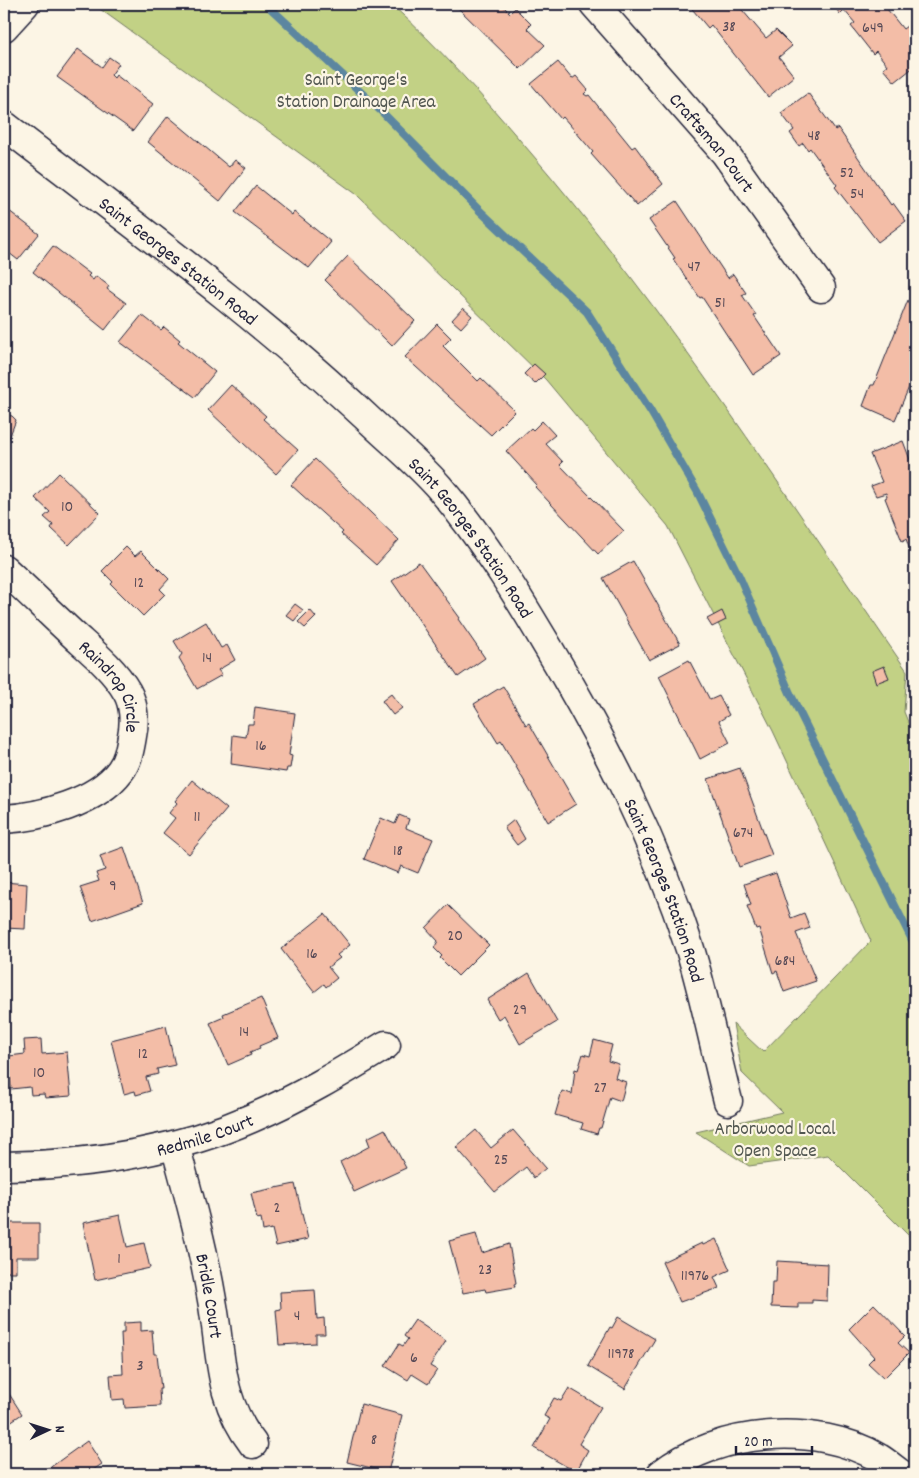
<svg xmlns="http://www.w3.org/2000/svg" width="919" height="1478" font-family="Dekko,sans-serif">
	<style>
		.green { fill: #c2d185; stroke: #727a60 }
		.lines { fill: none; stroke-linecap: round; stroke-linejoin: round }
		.stream { stroke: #5c86a0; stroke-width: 8 }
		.building { fill: #f3bda7; stroke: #22223b }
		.minor-casing { stroke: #22223b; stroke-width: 31 }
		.major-casing { stroke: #22223b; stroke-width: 31 }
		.minor { stroke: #fcf5e5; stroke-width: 28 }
		.major { stroke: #fcf5e5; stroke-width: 28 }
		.labels { text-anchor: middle; stroke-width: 4.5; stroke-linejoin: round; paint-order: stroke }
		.number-label { font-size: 16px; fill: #564956 }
		.park-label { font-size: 19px; fill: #525751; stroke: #fcf5e5 }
		.street-label { font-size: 19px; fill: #22223b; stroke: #fcf5e5 }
	</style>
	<rect width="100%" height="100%" fill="#fcf5e5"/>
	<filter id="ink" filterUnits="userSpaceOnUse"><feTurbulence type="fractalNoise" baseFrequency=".02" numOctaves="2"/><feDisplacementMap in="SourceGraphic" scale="10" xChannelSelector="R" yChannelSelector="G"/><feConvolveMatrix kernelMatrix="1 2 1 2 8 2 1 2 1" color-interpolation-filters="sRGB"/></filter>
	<g filter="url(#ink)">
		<path class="green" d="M93,4H391C439,47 483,97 525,146C667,310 784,493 907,671L904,712L915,739V1238L913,1240L828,1155L749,1166L696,1132L782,1112L742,1073L733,1024L763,1052L871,941L773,731L668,526L546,380L356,194Z"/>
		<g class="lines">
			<polyline class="stream" points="266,4 381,111 478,209 587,312 651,412 697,491 740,578 790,693 915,946"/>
		</g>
		<g class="building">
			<polygon points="454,4 501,4 510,13 515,8 531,24 527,28 545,45 520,69"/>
			<polygon points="688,4 737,4 766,38 776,30 792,46 779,57 794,76 768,97 711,25 708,28"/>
			<polygon points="832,4 883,4 903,29 907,26 915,36 915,66 895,82 883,68 887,65 876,51 873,54 851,26 855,23 844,10 840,14"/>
			<polygon points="78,49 102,67 109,57 119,64 111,75 114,78 116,75 153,104 133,131 57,77"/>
			<polygon points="558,62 572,79 576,76 588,90 584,94 587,96 589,95 632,148 635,146 663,184 637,206 591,154 593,152 563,117 561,119 531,84"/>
			<polygon points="808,93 835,130 838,128 891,205 893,203 906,221 878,242 835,187 837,185 810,148 808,150 803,143 799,146 790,133 794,130 781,113"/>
			<polygon points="168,116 229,167 235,160 246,168 220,201 148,142"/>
			<polygon points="256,186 292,215 294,212 331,242 309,268 235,212"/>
			<polygon points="677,201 728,278 733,274 746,293 742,295 756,315 754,316 781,356 753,375 702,297 700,298 673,259 675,258 649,220"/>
			<polygon points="4,207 39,234 18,260 4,249"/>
			<polygon points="53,246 90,274 88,276 93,280 96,276 109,286 107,289 126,303 105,330 33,272"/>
			<polygon points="348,256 415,321 392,346 325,280"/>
			<polygon points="915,289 915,373 895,420 863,406 871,385 874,385 908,300 911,301"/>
			<polygon points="463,308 472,316 461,328 452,320"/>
			<polygon points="142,315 161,330 164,327 180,340 178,342 215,372 195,397 120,342"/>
			<polygon points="437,324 451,338 443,346 478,381 481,378 515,411 491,435 405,357"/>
			<polygon points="534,364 545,374 535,384 524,374"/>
			<polygon points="231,385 266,416 263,419 298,450 276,474 208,410"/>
			<polygon points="4,414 12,416 16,420 4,451"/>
			<polygon points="542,421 555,435 545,443 563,462 560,465 624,531 598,554 535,487 537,485 506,451 531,428 533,430"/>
			<polygon points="903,441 915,473 915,564 906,539 902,541 885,498 887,497 886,493 876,496 871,486 882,482 870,454"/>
			<polygon points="315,459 399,540 376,565 341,534 343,532 291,485"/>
			<polygon points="59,473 100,513 69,545 51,528 53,525 44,517 50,512 35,498"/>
			<polygon points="126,547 135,556 141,551 169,579 160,589 165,594 143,616 111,584 113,582 102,571"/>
			<polygon points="633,561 680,644 649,660 603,578"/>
			<polygon points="419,562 460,618 458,619 485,658 458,677 392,581"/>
			<polygon points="295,604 303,610 294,621 286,615"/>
			<polygon points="310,610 316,617 305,628 298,622"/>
			<polygon points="722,611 726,620 712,627 707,619"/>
			<polygon points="206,622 221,648 227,645 235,660 218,670 222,675 197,689 179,658 182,654 174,641"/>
			<polygon points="689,660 710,700 719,696 729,715 719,721 730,743 700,759 659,676"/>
			<polygon points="884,666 889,678 876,683 872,671"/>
			<polygon points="503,686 526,725 529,723 576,804 548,822 501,741 498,743 474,704"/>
			<polygon points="391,694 402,708 393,715 382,701"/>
			<polygon points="255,707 295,713 289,755 292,756 290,768 287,768 286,772 231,764 233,735 246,737 248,724 253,724"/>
			<polygon points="740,768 772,855 739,867 708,779"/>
			<polygon points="192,780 227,809 189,854 163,833 175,818 169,813 177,803 175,801"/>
			<polygon points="399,815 409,819 406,828 433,839 418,873 401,866 398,873 364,859 381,818 395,824"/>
			<polygon points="514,820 525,839 517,845 504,828"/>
			<polygon points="124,847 143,903 92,921 80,887 99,881 96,873 105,870 100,856"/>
			<polygon points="776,873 791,918 804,913 810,928 796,933 816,981 784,992 777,971 773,973 759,928 756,929 747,906 751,905 744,884"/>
			<polygon points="4,882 27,884 25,929 4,928"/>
			<polygon points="448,905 489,945 458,976 440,958 442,956 434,948 438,941 426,928"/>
			<polygon points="325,914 350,945 337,955 340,958 328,967 337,978 326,987 324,984 314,992 281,949"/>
			<polygon points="529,973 557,1022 520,1044 504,1015 498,1019 487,1000"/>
			<polygon points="261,998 278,1038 259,1046 260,1048 250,1052 251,1055 228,1065 210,1023 224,1017 223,1014"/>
			<polygon points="166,1026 175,1065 157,1069 158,1074 146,1077 150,1091 136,1095 135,1091 124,1094 111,1040"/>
			<polygon points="41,1039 42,1054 67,1052 71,1096 45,1098 44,1094 31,1095 30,1087 11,1089 9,1056 25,1054 24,1040"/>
			<polygon points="594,1040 612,1045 608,1061 619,1064 615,1078 626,1082 621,1101 610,1097 601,1128 599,1128 597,1134 581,1129 583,1123 555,1115 562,1091 572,1094 575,1069 578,1070 583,1054 590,1056"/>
			<polygon points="385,1129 406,1168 354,1192 340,1162 370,1146 367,1138"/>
			<polygon points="476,1130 491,1148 513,1130 546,1168 534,1178 526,1167 495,1192 456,1147"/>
			<polygon points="295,1184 308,1239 276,1246 272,1229 263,1231 261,1218 257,1219 251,1193"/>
			<polygon points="120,1215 127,1247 144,1243 150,1268 95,1280 83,1223"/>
			<polygon points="5,1223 39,1223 39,1257 16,1257 16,1272 7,1272 7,1276 4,1276"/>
			<polygon points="476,1234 482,1253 509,1244 516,1283 514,1284 515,1287 486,1292 485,1289 463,1293 449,1241"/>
			<polygon points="716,1239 730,1270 714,1277 719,1288 680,1302 662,1262 702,1243 703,1245"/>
			<polygon points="777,1261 828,1264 827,1301 812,1300 812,1303 798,1303 798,1308 771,1307 772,1282 776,1282"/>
			<polygon points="315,1290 317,1319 324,1318 325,1334 316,1334 316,1343 279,1345 276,1310 281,1309 280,1292"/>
			<polygon points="874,1304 905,1336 898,1343 909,1353 884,1378 868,1363 874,1357 849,1329"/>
			<polygon points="618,1317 655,1339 625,1389 588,1366 610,1327 612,1328"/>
			<polygon points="415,1320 446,1341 430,1366 437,1370 428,1384 412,1374 408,1380 385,1366 399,1344 403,1346 408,1339 404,1336"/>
			<polygon points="141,1322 141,1331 152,1330 154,1354 157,1354 161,1389 159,1389 160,1406 125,1408 124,1399 112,1400 110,1375 123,1374 121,1333 124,1333 124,1323"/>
			<polygon points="4,1386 22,1414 4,1426"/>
			<polygon points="569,1388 601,1407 579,1444 588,1450 576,1472 534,1448 550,1419 544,1416 554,1398 561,1401"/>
			<polygon points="361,1404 402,1415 388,1472 347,1462"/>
			<polygon points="87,1441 102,1464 87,1474 41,1474"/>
		</g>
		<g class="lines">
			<defs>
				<g id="minor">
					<path id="s1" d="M594,4L725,153L821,288"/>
					<path id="s2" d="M4,125C127,220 253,311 366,417C390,440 417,462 439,487C480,535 513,588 545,642C604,740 655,840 690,949C705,998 715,1051 728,1101"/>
					<path id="s3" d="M4,569C29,592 53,616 78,639C96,655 115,671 127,692C134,704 135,722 132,736C130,748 128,761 120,771C97,802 40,817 4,819"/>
					<path id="s4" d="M175,1145C189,1196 203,1247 212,1300C222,1354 217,1397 253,1444"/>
					<path id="s5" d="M4,1166C88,1165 175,1152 252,1118C299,1098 342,1072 386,1045"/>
					<path d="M661,1474C718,1429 816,1421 879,1458C887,1463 894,1469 901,1474"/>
				</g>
				<polyline id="major" points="4,27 25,4"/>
			</defs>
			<use href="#minor" class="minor-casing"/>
			<use href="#major" class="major-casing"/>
			<use href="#minor" class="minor"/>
			<use href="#major" class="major"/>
		</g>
	</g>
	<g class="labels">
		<g class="number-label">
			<text x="729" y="31">38</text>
			<text x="873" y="32">649</text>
			<text x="814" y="140">48</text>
			<text x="847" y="177">52</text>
			<text x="857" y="198">54</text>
			<text x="694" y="271">47</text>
			<text x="720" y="307">51</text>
			<text x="67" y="511">10</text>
			<text x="139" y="587">12</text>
			<text x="207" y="662">14</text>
			<text x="261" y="750">16</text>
			<text x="197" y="821">11</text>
			<text x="743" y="837">674</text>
			<text x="398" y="855">18</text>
			<text x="113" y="890">9</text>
			<text x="455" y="940">20</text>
			<text x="312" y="958">16</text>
			<text x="785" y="965">684</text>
			<text x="520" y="1014">29</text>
			<text x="244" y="1036">14</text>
			<text x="143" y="1058">12</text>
			<text x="39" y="1077">10</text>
			<text x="600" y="1092">27</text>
			<text x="501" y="1164">25</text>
			<text x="277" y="1212">2</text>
			<text x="119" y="1263">1</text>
			<text x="485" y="1274">23</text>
			<text x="695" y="1280">11976</text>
			<text x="297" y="1320">4</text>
			<text x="621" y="1358">11978</text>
			<text x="414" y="1362">6</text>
			<text x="140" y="1370">3</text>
			<text x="374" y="1444">8</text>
		</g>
		<g class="park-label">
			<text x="356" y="85">Saint George's<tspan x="356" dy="22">Station Drainage Area</tspan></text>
			<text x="775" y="1134">Arborwood Local<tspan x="775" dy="22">Open Space</tspan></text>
		</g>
		<g class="street-label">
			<text dy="7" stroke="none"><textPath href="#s1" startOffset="182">Craftsman Court</textPath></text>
			<text dy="7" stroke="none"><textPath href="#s2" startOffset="221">Saint Georges Station Road</textPath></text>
			<text dy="7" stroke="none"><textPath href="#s2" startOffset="626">Saint Georges Station Road</textPath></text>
			<text dy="7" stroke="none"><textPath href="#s3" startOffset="162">Raindrop Circle</textPath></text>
			<text dy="7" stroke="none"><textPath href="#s2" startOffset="1031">Saint Georges Station Road</textPath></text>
			<text dy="7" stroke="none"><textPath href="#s5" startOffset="204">Redmile Court</textPath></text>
			<text dy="7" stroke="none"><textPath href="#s4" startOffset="155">Bridle Court</textPath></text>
		</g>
	</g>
	<rect width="919" height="1478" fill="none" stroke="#fcf5e5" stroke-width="20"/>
	<rect x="10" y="10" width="899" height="1458" fill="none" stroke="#22223b" stroke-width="2" filter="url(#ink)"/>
	<g transform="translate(48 1430) rotate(86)" stroke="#fcf5e5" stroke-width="4" paint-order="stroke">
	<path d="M0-4L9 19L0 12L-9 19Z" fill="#22223b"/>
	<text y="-8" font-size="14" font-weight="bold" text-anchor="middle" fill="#22223b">N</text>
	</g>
	<path d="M736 1446v8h76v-8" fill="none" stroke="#22223b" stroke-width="2.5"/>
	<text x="744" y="1446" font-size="15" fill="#22223b" stroke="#fcf5e5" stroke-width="4" paint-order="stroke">20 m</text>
</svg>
